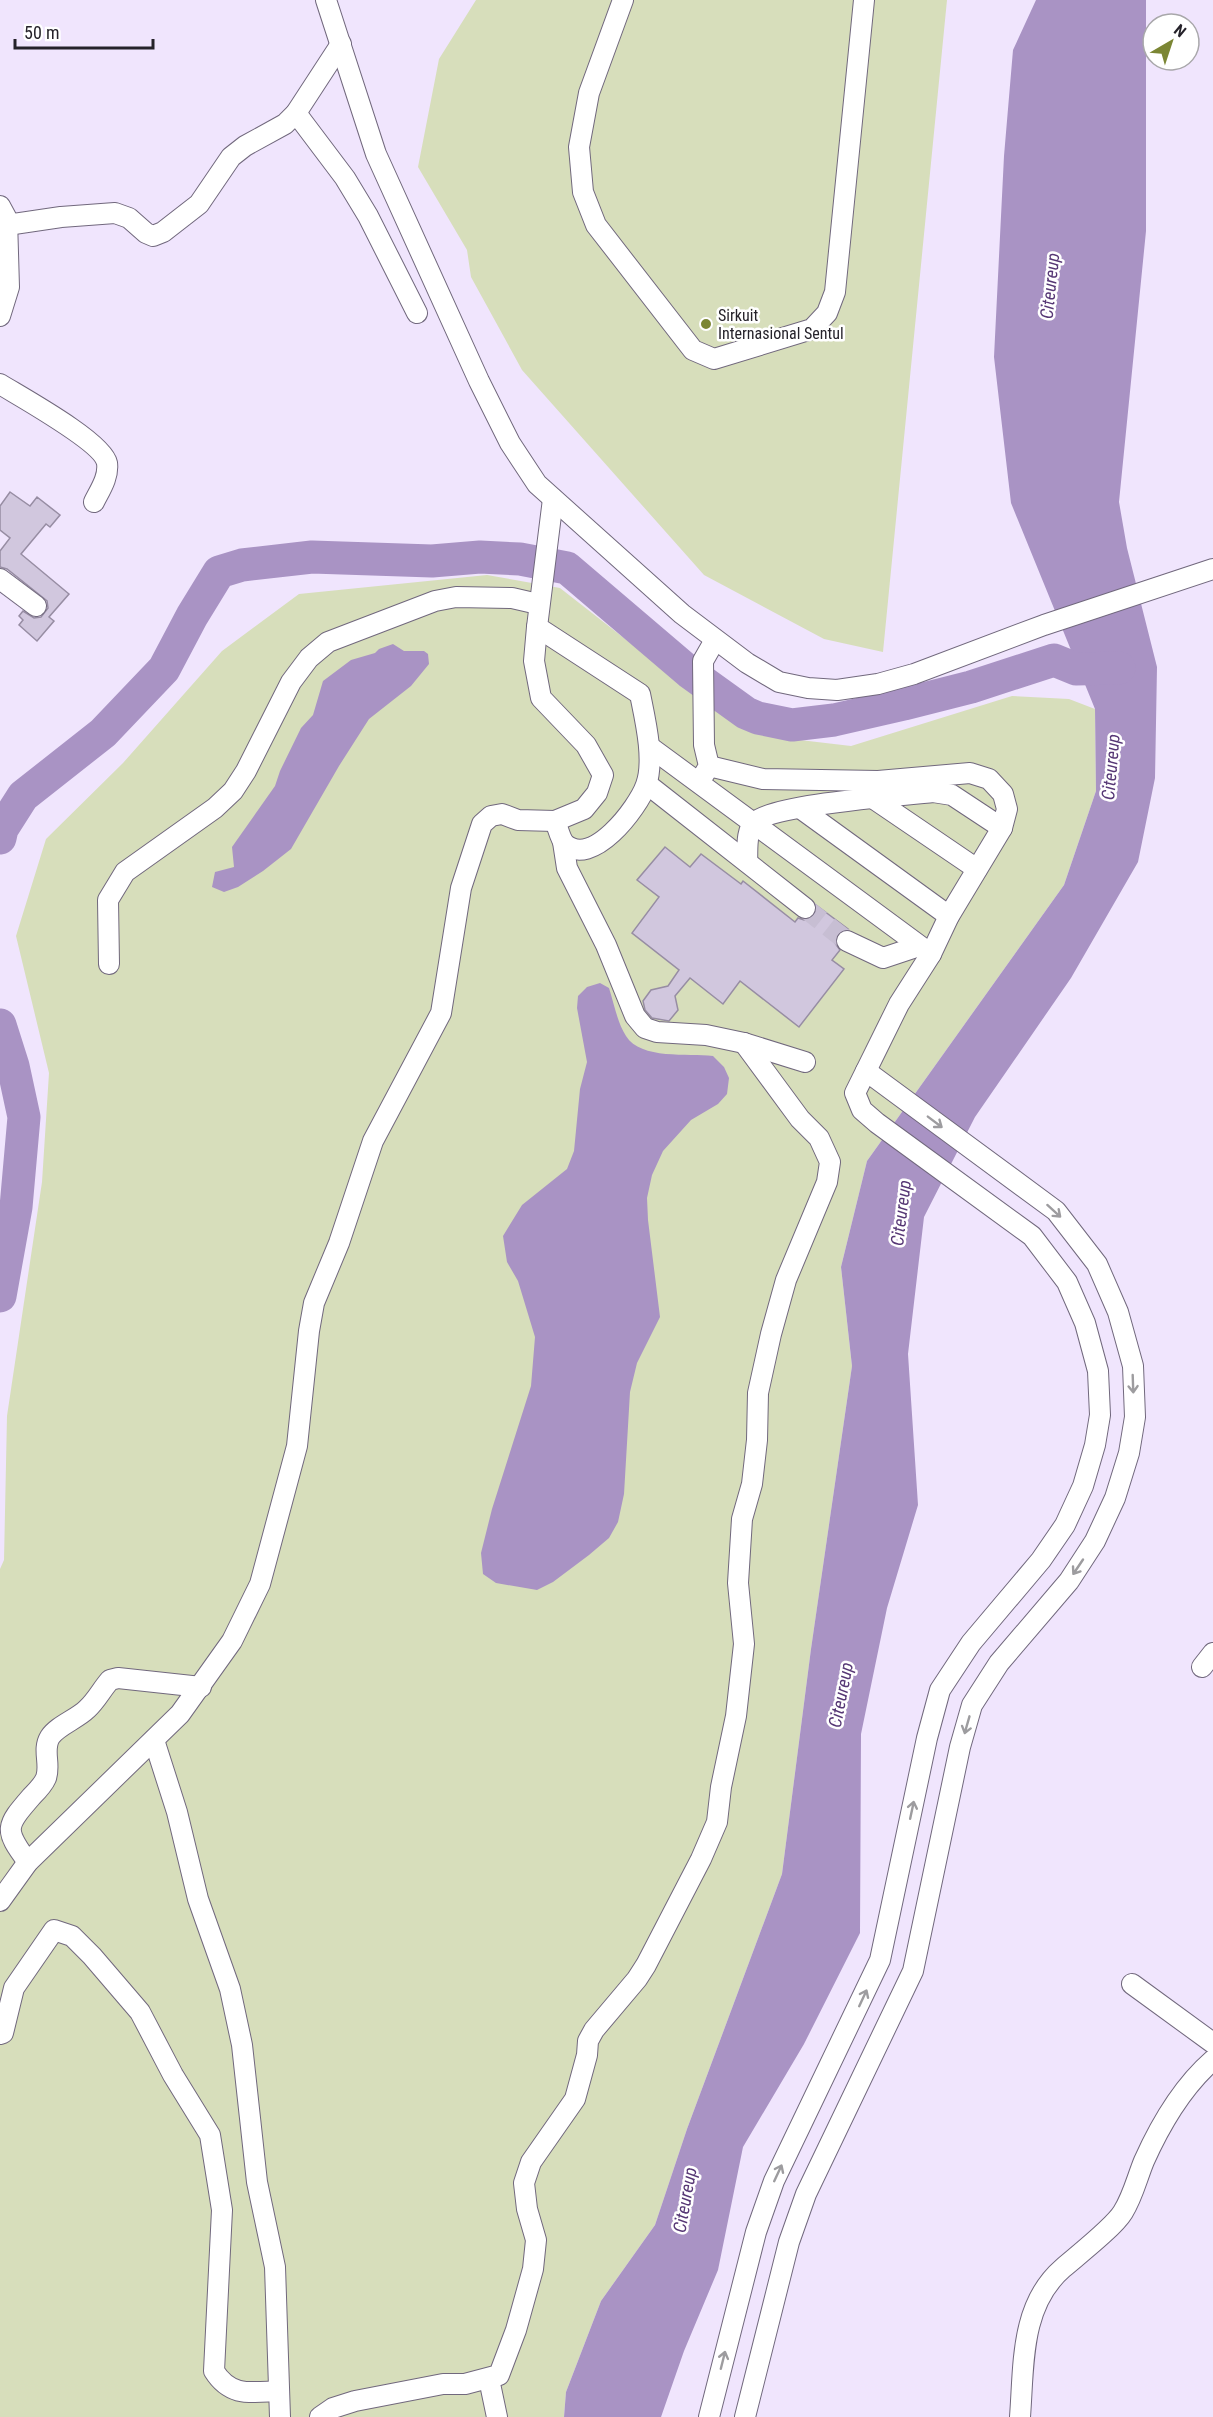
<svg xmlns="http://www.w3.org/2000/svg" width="1213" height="2417" font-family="'Roboto Condensed',sans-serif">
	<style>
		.green { fill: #d7debb }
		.water { fill: #a993c4 }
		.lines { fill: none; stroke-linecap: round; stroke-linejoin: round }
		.river { stroke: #a993c4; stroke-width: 33 }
		.building { fill: #d1c7de; stroke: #978da3; stroke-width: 1.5 }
		.minor-tunnel { stroke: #c7bed3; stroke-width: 20; stroke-dasharray: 20 10; stroke-linecap: butt }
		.minor-casing { stroke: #71687d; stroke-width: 22 }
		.minor { stroke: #fff; stroke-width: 20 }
		.oneway { stroke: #9d9c9f }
		.poi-dot { fill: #7b8634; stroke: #fff; stroke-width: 2 }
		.labels { text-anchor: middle; stroke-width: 5; stroke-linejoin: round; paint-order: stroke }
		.poi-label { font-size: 16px; fill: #25222a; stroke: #fff; text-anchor: start }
		.water-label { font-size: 18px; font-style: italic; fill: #563775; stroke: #fff }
	</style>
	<rect width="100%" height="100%" fill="#f0e5fd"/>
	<g class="green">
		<polygon points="476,0 947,0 883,652 824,639 704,575 522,370 471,277 467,250 418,167 439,59"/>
		<polygon points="487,575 560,588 716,710 766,736 851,746 1012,696 1069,699 1095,709 1096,791 1064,885 867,1161 841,1267 852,1366 811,1649 782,1874 687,2129 655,2225 601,2301 566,2392 564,2417 0,2417 0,1569 4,1560 7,1416 42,1182 49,1073 16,936 46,839 123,763 222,651 299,594"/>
	</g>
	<g class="water">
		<polygon points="1036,0 1146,0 1146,231 1119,502 1127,548 1157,667 1155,778 1138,862 1071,978 975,1117 924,1217 908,1354 918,1505 887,1608 861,1734 860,1933 804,2044 743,2147 718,2270 684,2351 661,2417 564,2417 566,2392 601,2301 655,2225 687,2129 782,1874 811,1649 852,1366 841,1267 867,1161 1064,885 1096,791 1095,709 1011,503 994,357 1004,156 1013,50"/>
		<polygon points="393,644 404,651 424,651 428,654 429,664 411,686 369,719 339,766 291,849 263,871 238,887 224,892 212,887 215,872 234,867 232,847 275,786 280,771 301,728 313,715 323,681 351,660 375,653 379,649"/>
		<path d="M600,983L609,988C614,1003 617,1022 626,1036C641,1060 688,1053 713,1056L724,1067L729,1078L727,1094L718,1104L691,1120L663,1151L652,1175L647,1198L648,1220L660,1317L637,1363L630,1392L624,1494L618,1522L609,1538L589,1555L553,1582L537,1590L496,1583L483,1574L481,1553L492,1509L531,1386L535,1337L518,1281L507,1262L503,1236L522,1205L567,1169L574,1151L580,1089L587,1062L577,1008L578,996L587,987Z"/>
	</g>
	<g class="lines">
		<g class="river">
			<polyline points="0,838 2,829 23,796 103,733 164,669 192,616 219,572 242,565 312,557 432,561 480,557 520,559 567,568 689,672 746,713 758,718 792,725 834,720 904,704 971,687 1054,660 1076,669 1119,668"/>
			<polyline points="0,1025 13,1066 24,1117 16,1207 0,1296"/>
		</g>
	</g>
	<g class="building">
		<polygon points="10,492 30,506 37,497 60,515 50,527 46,524 21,554 69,594 49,617 54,621 37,641 19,625 23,620 19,616 23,611 34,618 41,617 48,608 47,601 7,569 0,567 0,551 10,538 0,530 0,506"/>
		<polygon points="665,847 690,867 701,854 741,884 743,881 795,922 798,918 804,920 814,916 816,905 848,929 841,931 836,935 835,943 840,950 832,960 844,969 799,1027 740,981 723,1004 690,978 675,996 678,1010 669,1021 652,1018 645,1010 643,1001 651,990 668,986 679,970 632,933 659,897 637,880"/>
	</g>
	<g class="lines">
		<polyline class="minor-tunnel" points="805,908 847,941"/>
		<defs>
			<g id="minor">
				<polyline points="326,0 376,154 479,381 510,443 537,484 682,614 747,663 779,682 808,688 837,690 878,684 914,674 1044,625 1213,569"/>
				<polyline points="623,0 589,93 579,147 583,192 596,225 693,350 714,359 812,329 827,313 835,292 864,0"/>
				<polyline points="296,113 345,178 368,216 417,313"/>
				<polyline points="0,206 7,219 9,287 0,316"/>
				<polyline points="7,225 61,217 115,213 129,218 146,233 153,236 163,232 199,204 231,157 245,146 285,124 296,113 341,44"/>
				<path d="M0,384C21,397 103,442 107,463C109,477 100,490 94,502"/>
				<path d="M553,499L537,627L640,694C645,719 655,760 646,785C638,808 591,870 564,843C560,838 558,828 555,821"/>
				<polyline points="0,579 36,606"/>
				<polyline points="650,747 931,954"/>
				<polyline points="709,766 763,779 878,781 970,773 989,779 1003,794 1007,809 1002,828 949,916 931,954 899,1004 855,1093 862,1110 877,1123 1032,1236 1067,1282 1085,1323 1098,1371 1100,1415 1095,1445 1083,1486 1065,1525 1041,1560 971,1643 940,1690 927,1738 880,1960 774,2181 756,2232 709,2417"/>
				<polyline points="703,776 709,766 704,745 703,661 715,640"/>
				<polyline points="647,784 805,908"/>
				<polyline points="874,799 977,869"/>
				<polyline points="800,808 949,916"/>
				<polyline points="563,842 567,868 606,945 635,1016 645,1028 657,1032 706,1035 744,1043 805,1062"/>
				<path d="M747,862C748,850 745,831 755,822C774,804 900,796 933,792L952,795L1002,828"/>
				<polyline points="847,941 883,958 919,946"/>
				<polyline points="109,964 108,900 125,872 215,808 233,791 246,771 291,682 309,658 328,642 435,601 456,597 512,598 538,604"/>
				<polyline points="1202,1667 1213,1653"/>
				<polyline points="154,1740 177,1812 198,1899 230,1989 242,2045 257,2182 275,2267 280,2417"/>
				<path d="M28,1862C3,1829 6,1826 32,1796C37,1791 43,1785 46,1778C51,1764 42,1750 50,1737C57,1726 77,1719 87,1709C96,1701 102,1689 110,1680L118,1678L201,1687"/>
				<polyline points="0,1901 28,1862 180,1714 232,1641 260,1584 297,1446 309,1331 314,1303 339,1243 373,1141 441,1013 461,888 482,824 491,816 502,814 518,820 555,821 584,809 597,793 603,775 586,745 541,698 534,661 537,627"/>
				<polyline points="1132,1984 1213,2043"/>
				<path d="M0,2034L3,2033L14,1988L54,1930L72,1936L92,1956L140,2012L173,2075L210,2135L222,2210L214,2371C231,2398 252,2392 279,2391"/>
				<polyline points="489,2379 497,2417"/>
				<polyline points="320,2417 333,2408 355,2401 443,2384 465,2384 499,2375 516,2330 533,2269 536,2240 527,2209 524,2183 531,2162 575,2099 587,2055 588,2041 594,2030 637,1979 646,1965 701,1859 717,1822 721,1787 736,1716 744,1644 738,1583 742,1519 752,1484 757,1440 758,1393 771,1334 786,1280 827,1182 830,1162 819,1138 800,1119 744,1043"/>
				<polyline points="745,2417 789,2242 806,2194 913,1971 960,1747 972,1705 999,1663 1069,1581 1095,1541 1115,1498 1129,1453 1135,1417 1133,1366 1118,1312 1097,1264 1056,1211 866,1071"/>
				<path d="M1020,2417C1024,2365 1020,2305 1063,2268C1078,2255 1114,2227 1123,2212C1133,2196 1137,2178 1144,2161C1161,2123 1182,2087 1213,2060"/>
			</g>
		</defs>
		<use href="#minor" class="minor-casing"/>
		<use href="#minor" class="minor"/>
	</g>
	<defs><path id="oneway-shaft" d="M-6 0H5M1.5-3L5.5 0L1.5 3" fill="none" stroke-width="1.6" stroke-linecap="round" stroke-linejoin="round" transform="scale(1.5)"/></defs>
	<g class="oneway">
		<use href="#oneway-shaft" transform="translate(935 1122) rotate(37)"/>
		<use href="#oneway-shaft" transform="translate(1054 1211) rotate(42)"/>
		<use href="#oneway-shaft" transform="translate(1133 1384) rotate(88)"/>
		<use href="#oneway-shaft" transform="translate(1078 1567) rotate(124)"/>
		<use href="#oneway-shaft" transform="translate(967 1725) rotate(106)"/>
		<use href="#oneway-shaft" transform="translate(912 1810) rotate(-78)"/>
		<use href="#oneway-shaft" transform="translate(863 1998) rotate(-65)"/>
		<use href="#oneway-shaft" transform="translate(778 2173) rotate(-65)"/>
		<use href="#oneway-shaft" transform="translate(723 2360) rotate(-76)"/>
	</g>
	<circle class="poi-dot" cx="706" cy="324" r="6"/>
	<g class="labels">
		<g class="poi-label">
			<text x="718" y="321">Sirkuit<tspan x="718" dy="18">Internasional Sentul</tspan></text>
		</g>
		<g class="water-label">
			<text transform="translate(1050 286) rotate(-84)" y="6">Citeureup</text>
			<text transform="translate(1111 767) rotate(-85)" y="6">Citeureup</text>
			<text transform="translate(901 1213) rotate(-83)" y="6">Citeureup</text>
			<text transform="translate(841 1695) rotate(-79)" y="6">Citeureup</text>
			<text transform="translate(685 2200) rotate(-80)" y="6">Citeureup</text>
		</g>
	</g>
	<g transform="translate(1171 42) rotate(39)"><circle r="28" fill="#ffffff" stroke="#a8a7aa" stroke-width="1.5"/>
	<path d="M0-4.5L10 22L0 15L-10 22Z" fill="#7b8634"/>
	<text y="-9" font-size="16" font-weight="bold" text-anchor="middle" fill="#25222a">N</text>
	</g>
	<path d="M15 39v9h138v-9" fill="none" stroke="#25222a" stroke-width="3"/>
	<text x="24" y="39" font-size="18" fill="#25222a" stroke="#ffffff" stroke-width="4.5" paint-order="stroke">50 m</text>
</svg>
